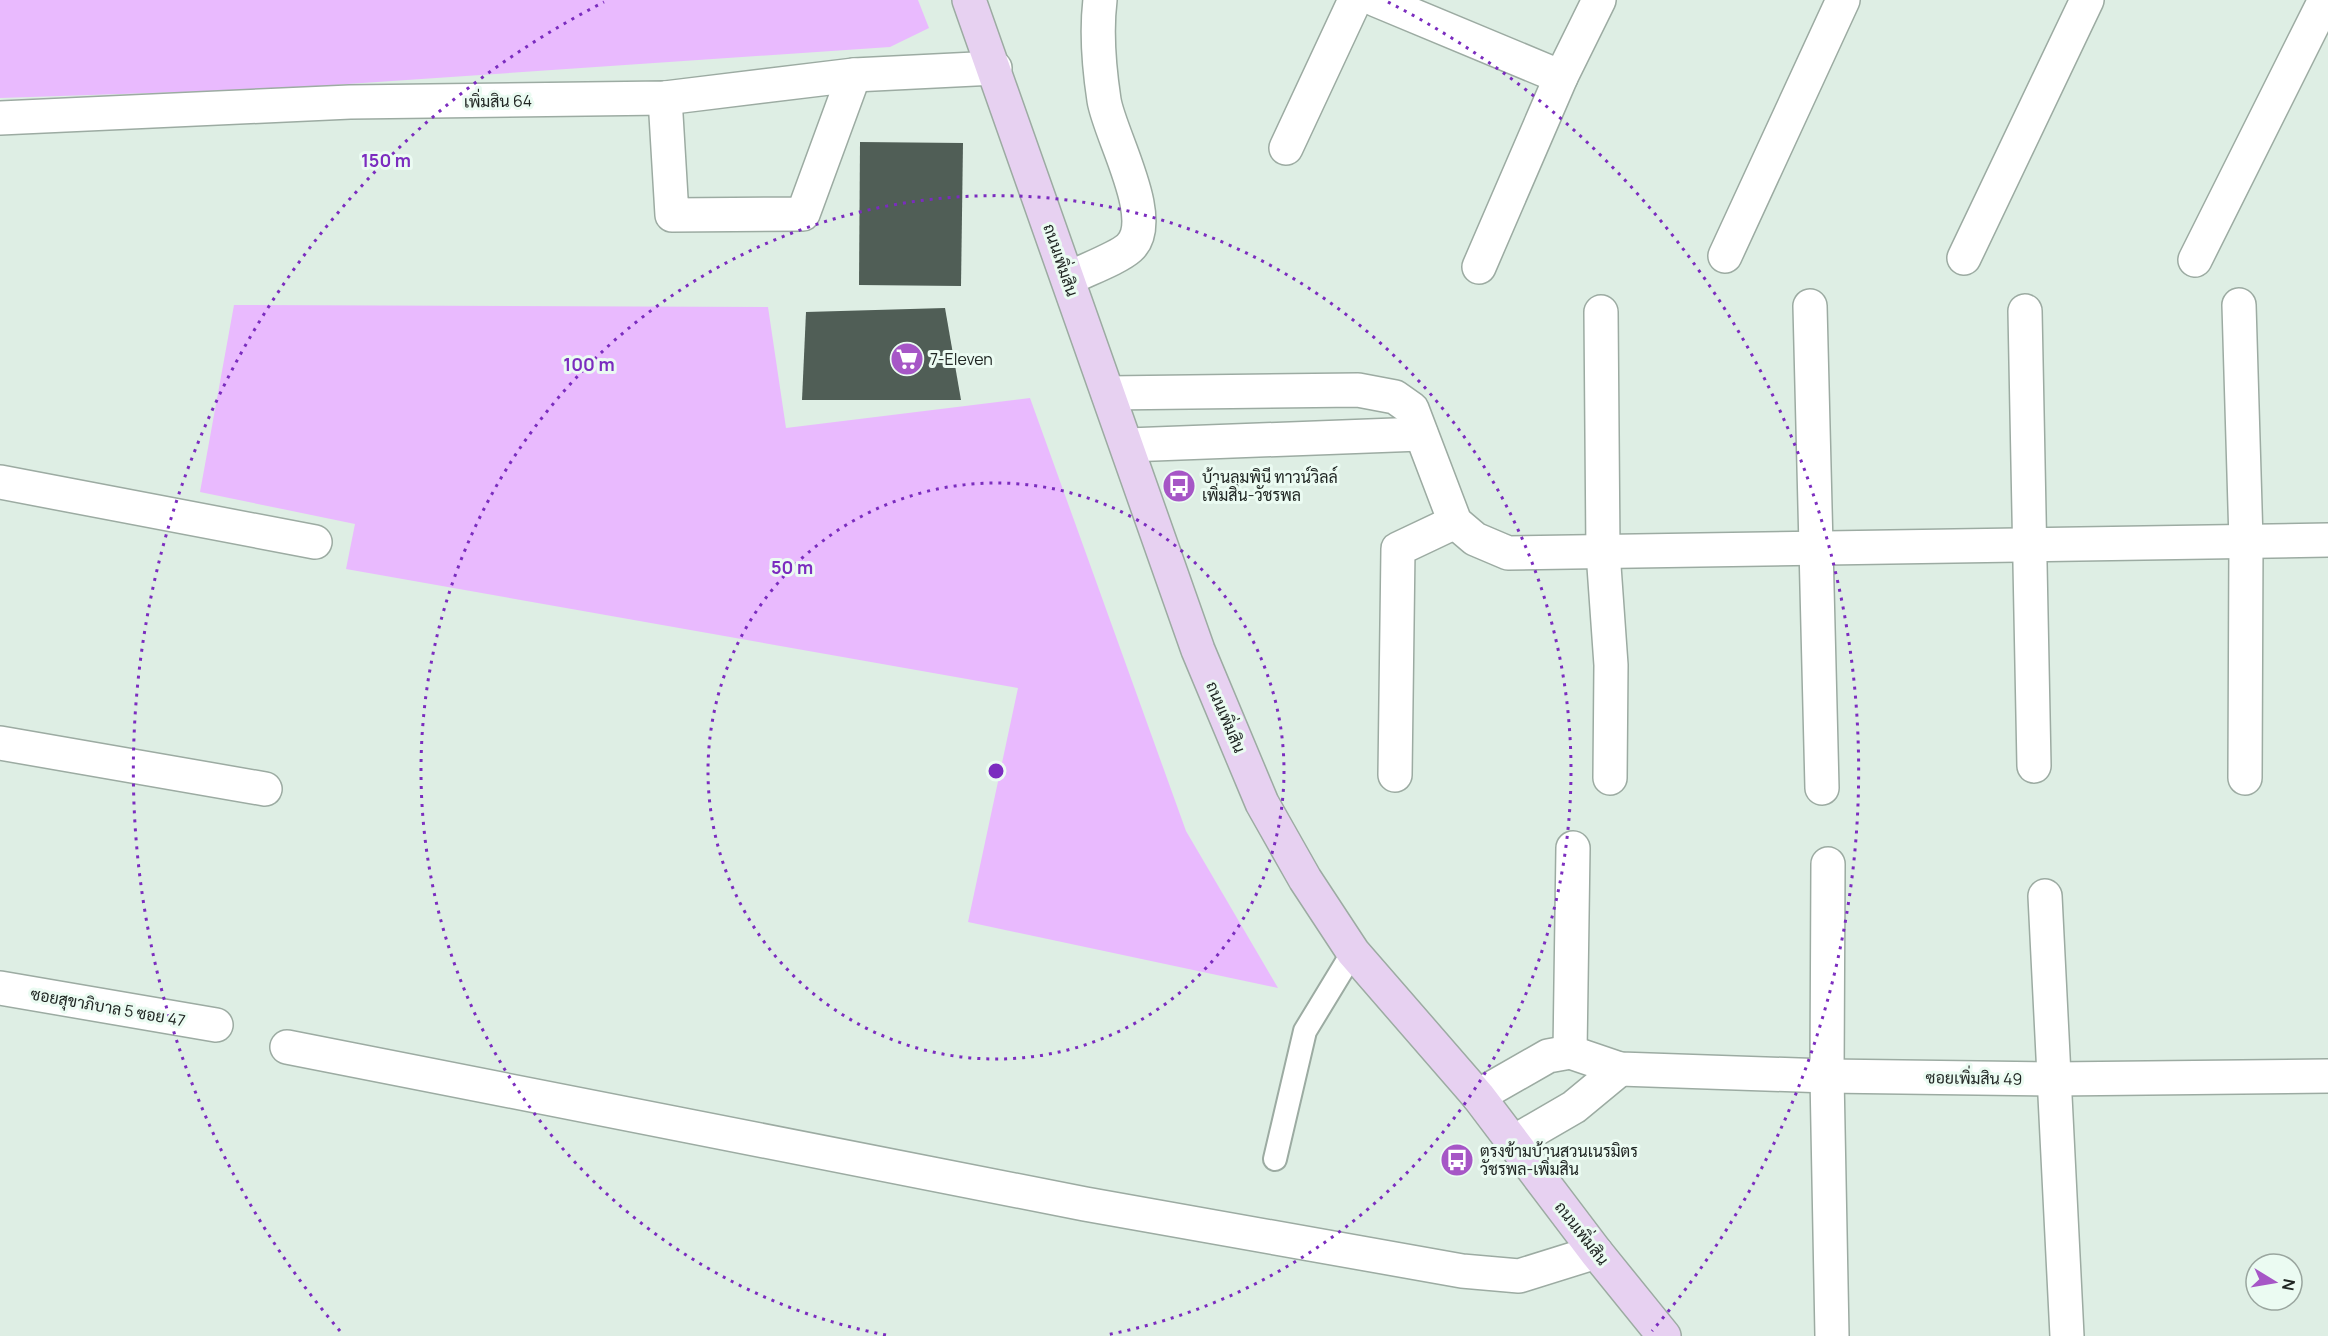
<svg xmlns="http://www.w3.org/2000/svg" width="2328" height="1336" font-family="Manrope,Sarabun,sans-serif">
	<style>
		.green { fill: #e9bafe }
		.building { fill: #505e56 }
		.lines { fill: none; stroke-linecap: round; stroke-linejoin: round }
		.lane-casing { stroke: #9caba2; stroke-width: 26 }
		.street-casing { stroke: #9caba2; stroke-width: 36 }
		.secondary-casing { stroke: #9caba2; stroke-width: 36 }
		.lane { stroke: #fff; stroke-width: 22 }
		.street { stroke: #fff; stroke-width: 33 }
		.secondary { stroke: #e7d1f1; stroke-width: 33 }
		.ring { fill: none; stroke: #7b2cbf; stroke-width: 3; stroke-dasharray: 3 6 }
		.labels { text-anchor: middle; stroke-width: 6; stroke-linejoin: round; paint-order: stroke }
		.street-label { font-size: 16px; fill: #202623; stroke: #ebfbf2 }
		.poi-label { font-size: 16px; fill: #202623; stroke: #ebfbf2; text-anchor: start }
		.centre { fill: #7b2cbf; stroke: #ebfbf2; stroke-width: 3 }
		.ring-label { font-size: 18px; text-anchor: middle; font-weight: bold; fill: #7b2cbf; stroke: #ebfbf2; stroke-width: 6; stroke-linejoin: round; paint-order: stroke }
	</style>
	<rect width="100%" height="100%" fill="#deeee4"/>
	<g class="green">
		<polygon points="0,0 918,0 929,28 890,47 274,89 0,98"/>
		<polygon points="234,305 768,307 786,428 1030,398 1186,831 1278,988 968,922 1018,688 346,569 355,524 200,492"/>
	</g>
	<g class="building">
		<polygon points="860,142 963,143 961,286 859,285"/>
		<polygon points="945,308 961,400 802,400 806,312"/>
	</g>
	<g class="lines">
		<defs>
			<polyline id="lane" points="1275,1159 1305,1031 1353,952"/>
			<g id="street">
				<polyline points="1376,0 1561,77"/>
				<polyline points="665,98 672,215 803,214 854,75"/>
				<polyline points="0,118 350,102 665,98 854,75 995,68"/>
				<polyline points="1286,148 1355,0"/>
				<polyline points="1725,256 1843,0"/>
				<polyline points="1964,258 2087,0"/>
				<polyline points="2195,260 2325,0"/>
				<polyline points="1479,267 1561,77 1599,0"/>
				<path d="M1068,279C1083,271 1118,258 1129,248C1160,221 1109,134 1104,100C1099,67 1096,33 1100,0"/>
				<polyline points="2239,305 2246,541 2245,778"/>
				<polyline points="1810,306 1822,788"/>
				<polyline points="2025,311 2034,766"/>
				<polyline points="1601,312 1603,552 1611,665 1610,778"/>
				<polyline points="1108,393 1358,390 1395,397 1412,409 1455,522 1475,539 1508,553 2328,540"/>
				<polyline points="1128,445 1421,434"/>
				<polyline points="0,482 315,542"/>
				<polyline points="0,743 265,789"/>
				<polyline points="1395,775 1398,549 1455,522"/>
				<polyline points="1828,864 1827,1076 1832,1336"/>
				<polyline points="2045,896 2067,1336"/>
				<polyline points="0,988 216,1025"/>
				<polyline points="287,1047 1085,1204 1462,1271 1519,1276 1596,1252"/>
				<polyline points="1570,1052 1573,848"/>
				<polyline points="1478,1096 1548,1056 1570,1052 1620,1069 1827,1076 2054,1079 2328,1076"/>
				<polyline points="1512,1143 1574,1107 1620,1069"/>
			</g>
			<polyline id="secondary" points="969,0 1198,650 1262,803 1305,879 1353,952 1478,1096 1596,1252 1664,1336"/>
		</defs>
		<use href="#lane" class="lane-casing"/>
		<use href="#street" class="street-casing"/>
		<use href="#secondary" class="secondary-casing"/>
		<use href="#lane" class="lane"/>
		<use href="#street" class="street"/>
		<use href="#secondary" class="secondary"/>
	</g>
	<g class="ring">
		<circle cx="996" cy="771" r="288"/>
		<path d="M886 1335A575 575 0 1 1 1106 1335"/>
		<path d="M340 1331A863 863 0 0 1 604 2M1388 2A863 863 0 0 1 1652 1331"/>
	</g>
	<defs>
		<symbol id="supermarket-disc" viewBox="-11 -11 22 22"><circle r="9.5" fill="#a656c6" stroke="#ebfbf2"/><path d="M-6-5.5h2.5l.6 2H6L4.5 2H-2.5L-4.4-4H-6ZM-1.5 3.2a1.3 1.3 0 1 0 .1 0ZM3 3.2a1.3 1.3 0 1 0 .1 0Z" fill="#fff"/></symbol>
		<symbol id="bus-disc" viewBox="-11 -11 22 22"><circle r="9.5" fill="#a656c6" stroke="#ebfbf2"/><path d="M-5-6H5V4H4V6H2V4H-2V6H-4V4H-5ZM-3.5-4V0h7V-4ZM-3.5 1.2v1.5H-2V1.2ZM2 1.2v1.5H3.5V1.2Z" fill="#fff"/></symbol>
	</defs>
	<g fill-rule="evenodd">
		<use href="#supermarket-disc" x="888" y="340" width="38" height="38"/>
		<use href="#bus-disc" x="1160" y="467" width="38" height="38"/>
		<use href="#bus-disc" x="1438" y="1141" width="38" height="38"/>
	</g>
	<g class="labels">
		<g class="street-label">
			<text transform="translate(498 101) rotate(-1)" y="6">เพิ่มสิน 64</text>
			<text transform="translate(1061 260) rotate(71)" y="6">ถนนเพิ่มสิน</text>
			<text transform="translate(1226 717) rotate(67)" y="6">ถนนเพิ่มสิน</text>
			<text transform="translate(108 1007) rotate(10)" y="6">ซอยสุขาภิบาล 5 ซอย 47</text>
			<text transform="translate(1974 1078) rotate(1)" y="6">ซอยเพิ่มสิน 49</text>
			<text transform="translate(1582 1233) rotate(52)" y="6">ถนนเพิ่มสิน</text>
		</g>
		<g class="poi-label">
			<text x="930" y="365">7-Eleven</text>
			<text x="1202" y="483">บ้านลุมพินี ทาวน์วิลล์<tspan x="1202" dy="18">เพิ่มสิน-วัชรพล</tspan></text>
			<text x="1480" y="1157">ตรงข้ามบ้านสวนเนรมิตร<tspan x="1480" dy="18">วัชรพล-เพิ่มสิน</tspan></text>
		</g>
	</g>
	<circle cx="996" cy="771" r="9" class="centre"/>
	<g class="ring-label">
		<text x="386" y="167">150 m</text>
		<text x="589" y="371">100 m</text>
		<text x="792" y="574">50 m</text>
	</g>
	<g transform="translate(2274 1282) rotate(101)"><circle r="28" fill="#ebfbf2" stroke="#9aa69f" stroke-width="1.5"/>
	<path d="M0-4.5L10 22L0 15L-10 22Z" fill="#a656c6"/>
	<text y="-9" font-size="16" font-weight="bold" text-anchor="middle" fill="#202623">N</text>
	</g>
</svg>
